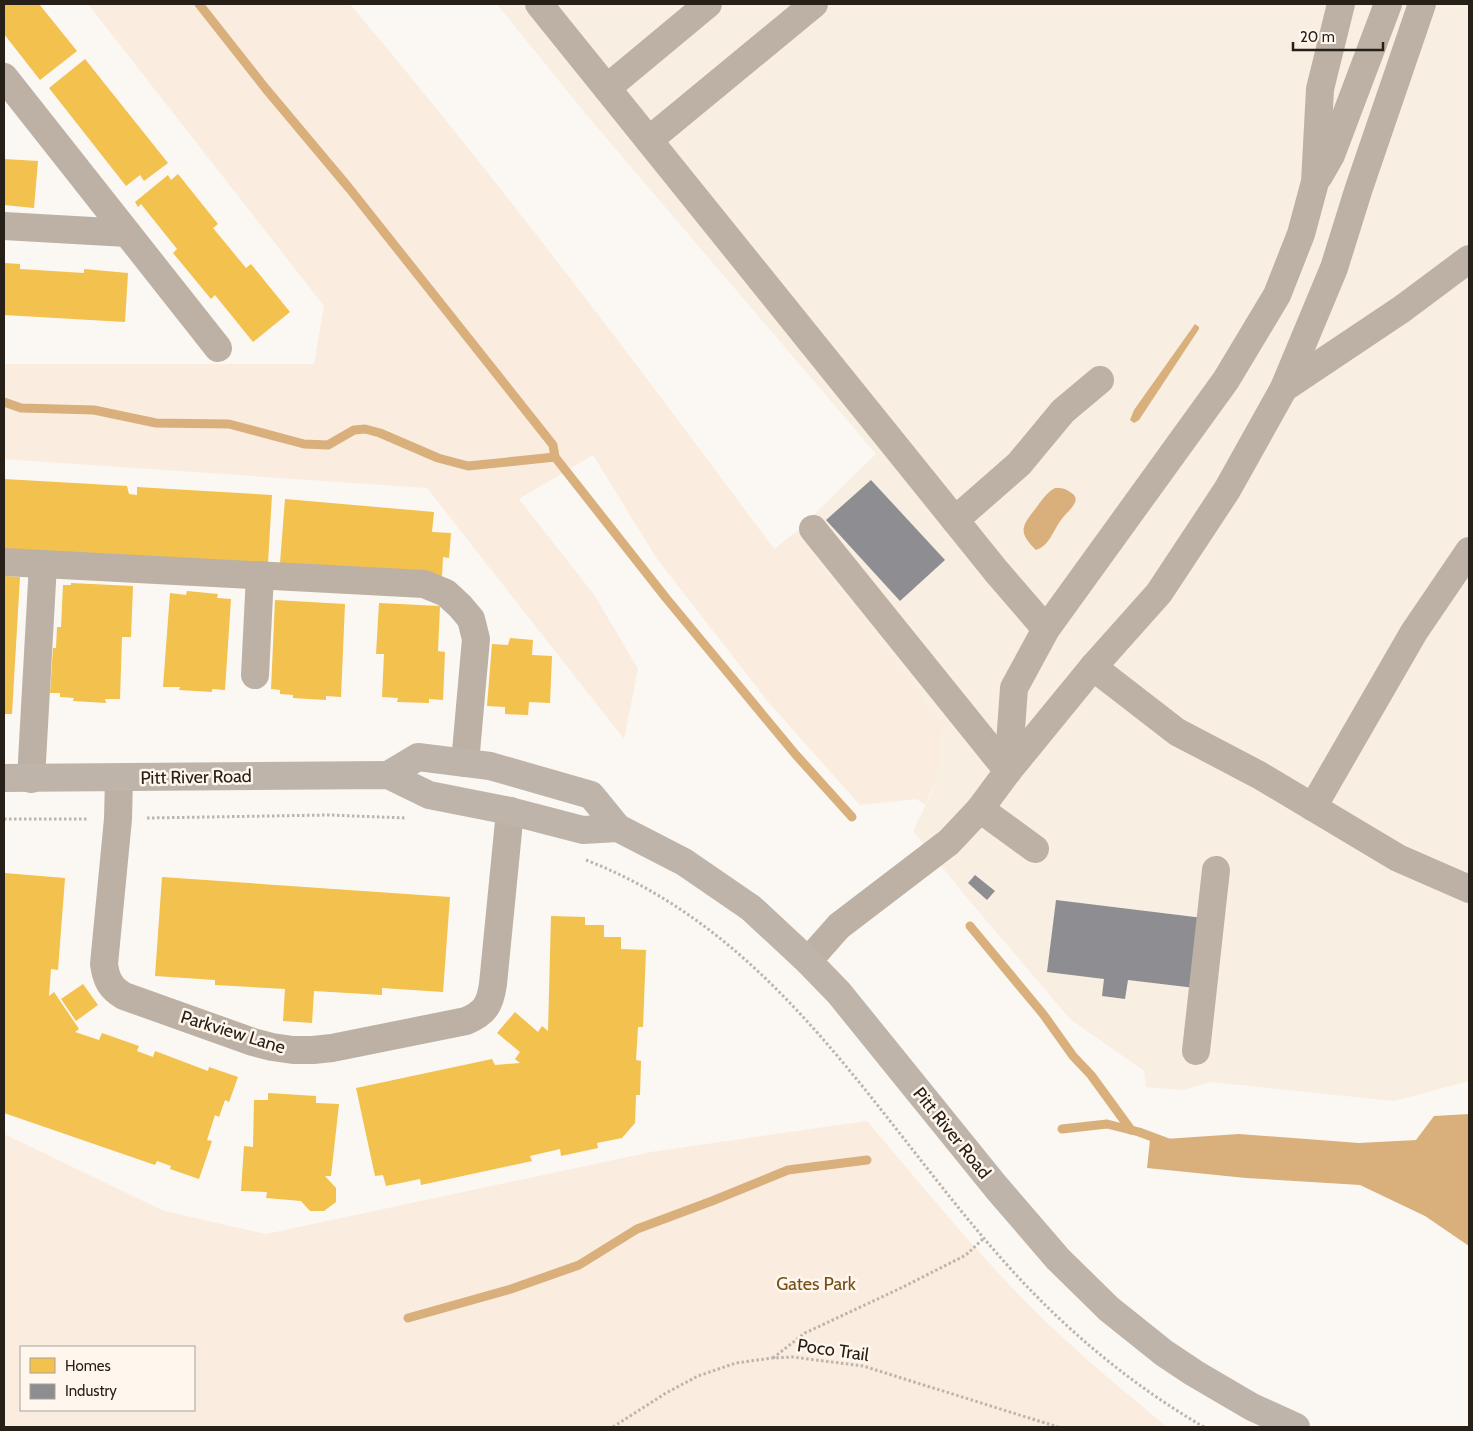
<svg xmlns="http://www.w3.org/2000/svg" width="1473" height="1431" font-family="Cabin,sans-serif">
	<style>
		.built { fill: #f8eee2 }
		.green { fill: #faeddf; fill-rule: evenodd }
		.water { fill: #d9af7c }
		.homes { fill: #f2c14e }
		.industry { fill: #8d8d92 }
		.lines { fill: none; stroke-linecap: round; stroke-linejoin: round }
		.stream { stroke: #d9af7c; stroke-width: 9 }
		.path { stroke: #bdb5ac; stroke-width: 3; stroke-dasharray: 2.5 2.5; stroke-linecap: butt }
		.minor { stroke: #bcb1a4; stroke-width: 28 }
		.major { stroke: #bfb4a9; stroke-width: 28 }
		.labels { text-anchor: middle; stroke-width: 5; stroke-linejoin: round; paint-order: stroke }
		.street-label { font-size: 18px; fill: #272018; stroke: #fff7ee }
		.park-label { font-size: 18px; fill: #754d18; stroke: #fff7ee }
	</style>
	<rect width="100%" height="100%" fill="#fbf7f2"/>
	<polygon class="built" points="497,4 1469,4 1469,1081 1394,1101 1211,1082 1183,1090 1146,1087 1144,1071 1070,1019 963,893 913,831 930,797 940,769 940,732 945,726 796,532 876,454 585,113"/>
	<g class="green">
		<path d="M88,4H350C498,180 637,364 774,549L796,532L945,726L940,732V769L926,805L916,799L860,805L769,703L657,559L593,455L519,499L595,596L638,669L624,739L427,488L4,459V364H314L324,306Z"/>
		<path d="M867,1121C919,1182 969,1244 1025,1301C1069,1346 1119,1387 1167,1427H4V1134L164,1211L266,1234L651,1152ZM194,1347V1410H21V1347Z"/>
	</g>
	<g class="water">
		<polygon points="1195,324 1199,327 1199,329 1139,420 1134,423 1130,420 1134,410"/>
		<path d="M1055,488C1061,488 1065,488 1070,492C1085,500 1066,512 1061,520C1053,531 1049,546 1036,550C1018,532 1021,527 1036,508C1042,500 1046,493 1055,488Z"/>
		<polygon points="1469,1114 1469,1246 1425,1216 1360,1185 1246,1178 1147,1168 1150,1140 1239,1134 1359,1143 1416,1140 1434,1116"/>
	</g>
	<g class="homes">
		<polygon points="4,4 39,4 77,51 40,80 4,34"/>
		<polygon points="85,59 168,163 144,181 140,175 126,186 49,88"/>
		<polygon points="4,159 38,161 34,208 4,205"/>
		<polygon points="178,174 218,224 213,228 246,268 251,264 290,312 253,342 215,295 211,299 173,253 177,249 141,204 138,207 135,202 168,175 171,180"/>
		<polygon points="4,263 20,264 20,269 84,273 84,269 128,273 125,322 4,315"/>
		<polygon points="4,479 127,486 129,494 137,495 137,487 272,495 268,563 4,549"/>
		<polygon points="285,499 434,512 432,532 451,533 449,558 443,557 442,576 280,563"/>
		<polygon points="4,576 20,577 12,714 4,714"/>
		<polygon points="71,583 133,586 131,637 122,637 120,699 105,699 106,703 73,701 74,698 60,697 60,693 50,693 53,648 56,648 57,627 61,627 63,585 71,585"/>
		<polygon points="187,591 218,594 217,598 231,599 225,690 212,689 212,692 179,690 180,687 163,687 170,593 186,595"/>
		<polygon points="275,600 345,604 341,697 326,696 326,700 293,698 293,695 280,694 280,690 271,689"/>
		<polygon points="379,603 440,606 438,651 445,652 443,700 429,699 429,703 397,702 398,698 382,697 384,654 376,654"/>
		<polygon points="510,638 533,640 532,655 552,656 550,703 529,702 528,715 505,714 505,707 487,706 492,644 508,645"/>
		<polygon points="4,873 65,878 58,970 51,969 49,996 54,992 79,1029 75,1032 99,1040 102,1033 139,1046 137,1051 153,1057 155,1051 208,1071 209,1067 238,1077 229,1102 225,1100 219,1117 215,1115 207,1140 212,1141 199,1179 170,1169 171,1166 157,1161 155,1165 4,1113"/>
		<polygon points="162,877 450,897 443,992 382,988 382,995 314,991 312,1023 283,1021 285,989 215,985 215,980 155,976"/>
		<polygon points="551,916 585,917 585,925 604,925 604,937 621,937 621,949 646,950 643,1027 638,1027 636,1060 641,1061 640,1095 636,1095 635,1123 622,1138 597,1143 598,1148 561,1156 560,1149 530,1156 532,1161 421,1185 420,1179 386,1186 383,1175 375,1176 356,1088 492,1059 495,1065 520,1063 515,1059 520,1052 497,1033 515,1012 538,1032 542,1026 548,1031"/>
		<polygon points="83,984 98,1005 76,1021 61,999"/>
		<polygon points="268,1093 316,1096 316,1103 339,1104 331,1176 325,1176 336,1188 336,1202 324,1211 310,1211 301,1201 266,1198 267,1192 241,1191 244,1146 253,1147 254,1100 268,1100"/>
	</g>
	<g class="industry">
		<polygon points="871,480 945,560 900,601 826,520"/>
		<polygon points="975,875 995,891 987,900 968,883"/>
		<polygon points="1056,900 1203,918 1195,988 1128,980 1125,999 1102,996 1104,979 1047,972"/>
	</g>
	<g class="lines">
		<g class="stream">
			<polyline points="199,4 266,89 349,188 553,445 555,457"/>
			<polyline points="4,402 21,408 94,410 156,423 229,424 304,444 328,445 354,430 365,429 380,433 438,458 468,466 555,457 666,598 796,755 852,817"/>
			<polyline points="970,926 1043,1014 1073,1056 1091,1075 1131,1130"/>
			<polyline points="1062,1129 1107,1124 1139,1132 1171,1144"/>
			<polyline points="408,1318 511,1289 579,1265 637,1229 712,1201 788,1170 867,1160"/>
		</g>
		<g class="path">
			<polyline points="147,818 329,815 406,818"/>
			<polyline points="4,819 88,819"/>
			<path d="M586,860C786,938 881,1129 1019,1278C1073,1336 1135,1387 1204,1427"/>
			<polyline points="773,1358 805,1333 901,1288 966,1255 984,1238"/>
			<polyline points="613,1427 666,1393 698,1376 736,1363 772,1358 793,1357 863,1366 1058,1427"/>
		</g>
		<g class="minor">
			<polyline points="539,4 996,571 1046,629"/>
			<polyline points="4,77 218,348"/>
			<polyline points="607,88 708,4"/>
			<polyline points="649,140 814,4"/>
			<polyline points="1319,176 1331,155 1388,4"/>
			<polyline points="4,226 127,233"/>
			<polyline points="1284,388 1402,309 1469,259"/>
			<polyline points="955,520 1019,464 1063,411 1100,380"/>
			<polyline points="813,529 1008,771"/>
			<polyline points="4,562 424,584 446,593 460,606 471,619 476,639 465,763"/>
			<polyline points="1093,667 1177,732 1259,775 1398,858 1469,889"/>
			<polyline points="255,675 260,575"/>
			<polyline points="1008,771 1014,688 1046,629 1226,380 1277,295 1301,234 1315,182 1320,89 1341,4"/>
			<path d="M119,778L118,819L104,964C106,979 110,988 124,996L253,1042L272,1047L293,1050H313L332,1048L466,1021C485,1013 490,1005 493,984L510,811"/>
			<polyline points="31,779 43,564"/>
			<polyline points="1313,807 1414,632 1469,551"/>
			<polyline points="980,809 1035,849"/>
			<polyline points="808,961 839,926 949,842 980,809 1008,771 1093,667 1159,593 1227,490 1284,388 1334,268 1359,188 1422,4"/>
			<polyline points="1196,1051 1216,870"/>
		</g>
		<g class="major">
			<polyline points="388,775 418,757 490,766 591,795 618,828 684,862 751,908 808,961 839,993 996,1187 1058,1259 1109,1309 1164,1353 1194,1373 1252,1407 1296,1427"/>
			<polyline points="4,778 388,775 429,795 510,811 583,830 618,828"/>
		</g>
	</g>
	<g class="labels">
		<g class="street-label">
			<text transform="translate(196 777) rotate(-1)" y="6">Pitt River Road</text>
			<text transform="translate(233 1032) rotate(17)" y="6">Parkview Lane</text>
			<text transform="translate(952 1133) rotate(51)" y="6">Pitt River Road</text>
			<text transform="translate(833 1350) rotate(8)" y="6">Poco Trail</text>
		</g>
		<g class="park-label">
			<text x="816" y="1290">Gates Park</text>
		</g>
	</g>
	<rect width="1473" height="1431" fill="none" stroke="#272018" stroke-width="10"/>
	<rect x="20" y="1346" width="175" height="65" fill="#fff7ee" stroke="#a9a198"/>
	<rect x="30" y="1358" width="25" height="15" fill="#f2c14e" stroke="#a9a198"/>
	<text x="65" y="1371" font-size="15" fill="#272018">Homes</text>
	<rect x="30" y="1384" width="25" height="15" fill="#8d8d92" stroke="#a9a198"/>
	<text x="65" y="1396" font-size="15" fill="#272018">Industry</text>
	<path d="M1293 42v8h90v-8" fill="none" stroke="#272018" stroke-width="2.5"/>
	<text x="1300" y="42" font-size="15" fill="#272018" stroke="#fff7ee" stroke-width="4" paint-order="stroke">20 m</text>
</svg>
